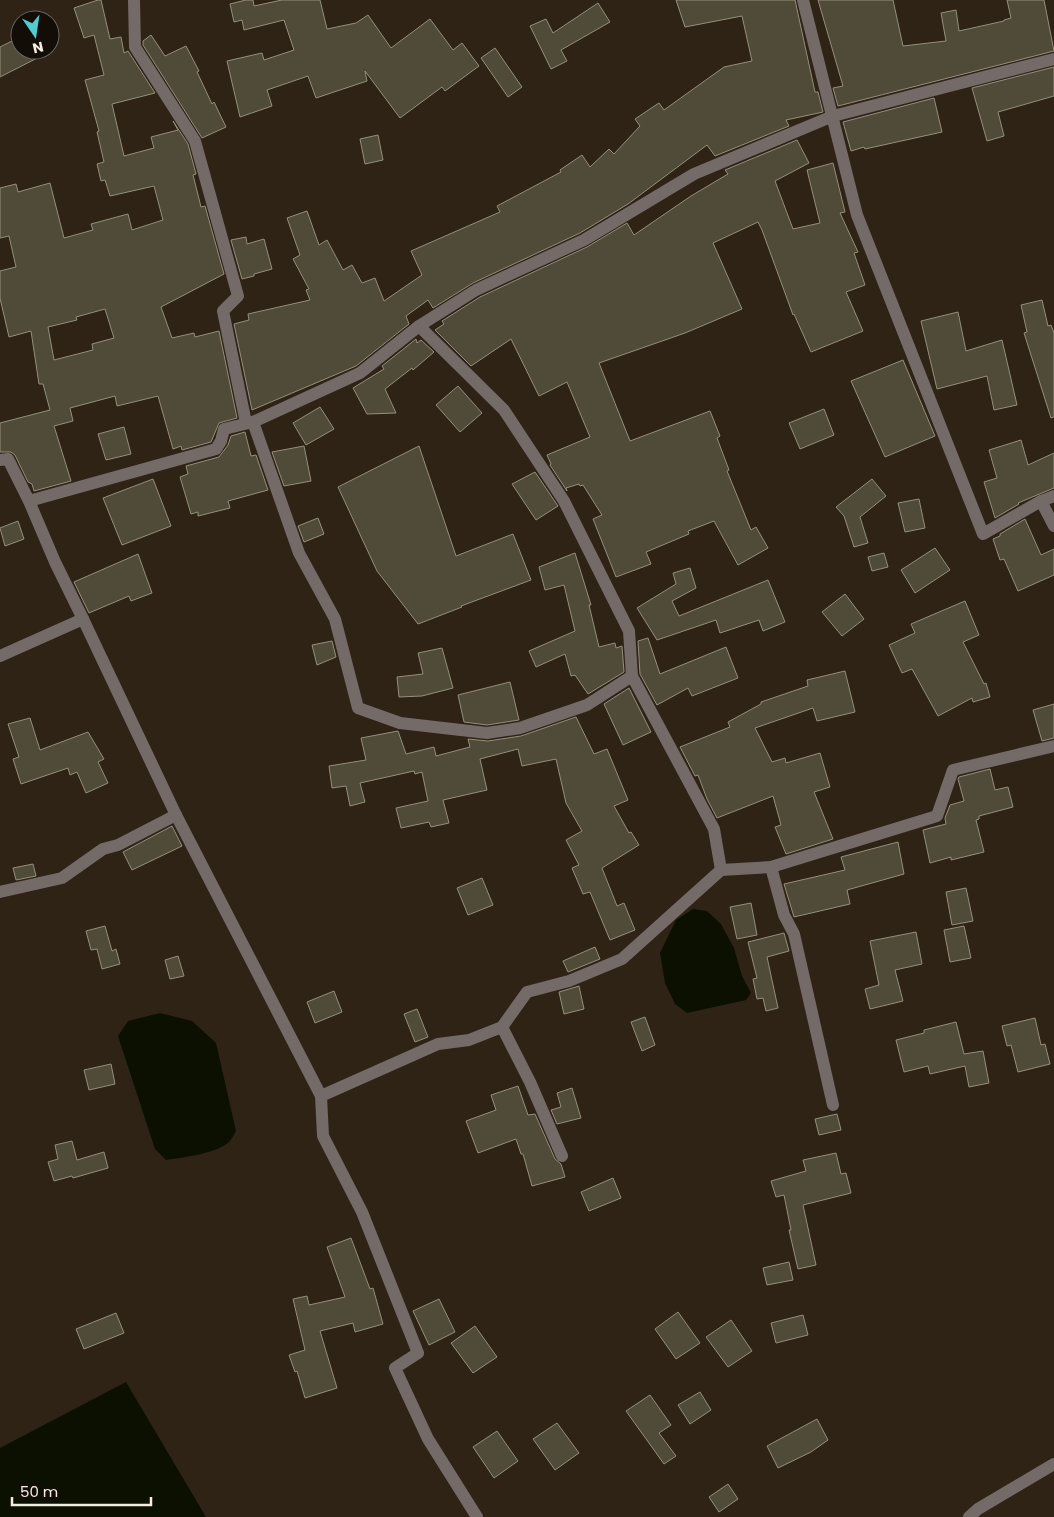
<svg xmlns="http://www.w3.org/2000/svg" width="1054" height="1517" font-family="Poppins,sans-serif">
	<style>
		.water { fill: #0b1000 }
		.building { fill: #504a39; stroke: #958f7c; fill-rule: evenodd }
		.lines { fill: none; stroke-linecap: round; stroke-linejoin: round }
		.minor { stroke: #746b68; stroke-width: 12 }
	</style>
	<rect width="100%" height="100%" fill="#2f2316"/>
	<g class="water">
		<polygon points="693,909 707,911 721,924 734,948 742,976 751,993 746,1000 687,1013 675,1004 665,983 660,953 676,920"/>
		<path d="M160,1013L192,1021L216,1043L236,1131C234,1134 232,1139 229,1142C218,1153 181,1158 166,1160L155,1149L118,1036L128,1021Z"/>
		<polygon points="126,1382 206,1517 0,1517 0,1448"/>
	</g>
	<g class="building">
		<path d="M98,0H101L110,39L121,37L124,53L128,51L155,93L112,104L124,156L154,148L151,137L178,130L173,121L188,144L196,174L193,175L201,207L205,206L224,274L161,307L172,338L194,333L195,337L219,331L237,418L219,423L211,442L182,450L181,446L173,449L158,396L117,406L115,396L70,408L73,421L54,426L71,481L34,491L32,484L28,482L15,455L11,452H0V423L50,410L43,384H39L31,331L9,337L0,298V271L16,267L9,236L0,238V188L16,184L18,192L50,183L64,238L93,230L91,224L128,214L132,230L163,220L154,186L110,196L105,180L101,181L97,164L104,162L97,132L99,131L85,80L104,75L94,35L84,38L74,8ZM105,309L114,338L92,344L93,350L54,360L48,327L77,320L76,317Z"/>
		<polygon points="246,0 253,0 254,6 282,0 320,0 327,29 356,23 368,15 391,48 430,19 453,50 462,43 479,66 445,91 442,87 400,118 365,71 367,81 316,98 308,76 267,90 272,106 240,117 227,61 262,53 264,60 294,50 284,20 244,30 242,20 234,22 230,4"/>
		<polygon points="676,0 795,0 815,92 818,92 823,112 786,120 789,126 715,156 707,145 628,204 580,233 473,283 433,308 428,300 406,316 409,324 356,366 252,410 234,324 249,320 248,314 310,300 306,290 309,289 293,259 300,255 287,218 307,211 319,245 327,240 343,270 352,265 362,283 375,278 384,301 422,275 411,251 500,212 497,206 561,172 560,170 582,155 590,167 609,149 614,154 640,126 635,119 659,103 664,110 724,67 752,61 742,16 685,27"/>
		<polygon points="818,0 893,0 903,46 946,41 941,13 956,10 959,31 1004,21 1004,20 1011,18 1007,0 1044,0 1054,51 838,106 833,88 843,86"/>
		<polygon points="598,3 610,22 561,50 567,61 551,69 530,26 546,19 553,33"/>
		<polygon points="151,35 165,56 186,46 199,71 197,72 212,104 214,102 226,127 202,138 143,45 143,41"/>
		<polygon points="20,37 20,50 53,50 0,77 0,47"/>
		<polygon points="495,48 522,87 508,97 481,58"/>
		<polygon points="1054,67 1054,96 998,112 1004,136 987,141 972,88"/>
		<polygon points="934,98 942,132 865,149 864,147 851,151 843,122"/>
		<polygon points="378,135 383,160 365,164 360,139"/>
		<polygon points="797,140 809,163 775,181 793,229 820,223 807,170 833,163 845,212 840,213 858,252 854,253 865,285 846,292 863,331 811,352 794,314 793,315 762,230 758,222 713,243 742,309 685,333 599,363 630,441 710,411 720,436 717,438 729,470 727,471 751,530 756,527 768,548 738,565 714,521 688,531 689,534 646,552 651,564 616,577 593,519 602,515 583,485 580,486 579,484 566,488 567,491 550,465 551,464 547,455 590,437 567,382 539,396 511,339 471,366 435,330 444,324 442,321 480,297 587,247 627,223 634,235 691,196 728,174 725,170"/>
		<polygon points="246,237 247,244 264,239 272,269 254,274 254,276 242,279 231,240"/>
		<polygon points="1042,300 1048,326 1051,325 1054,333 1054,417 1051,418 1024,333 1027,332 1021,305"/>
		<polygon points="958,312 966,351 1002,340 1017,405 994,410 987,376 937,389 921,321"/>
		<polygon points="416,339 417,343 421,340 434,352 413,370 412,368 385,389 396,413 367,414 353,388 384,369 382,366"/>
		<polygon points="903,360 935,436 885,457 851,381"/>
		<polygon points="458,386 482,413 460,432 436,405"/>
		<polygon points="320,407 334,429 306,445 293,423"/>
		<polygon points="824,409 834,435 800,449 789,423"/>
		<polygon points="124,427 131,454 106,460 98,434"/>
		<polygon points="245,432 251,456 256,455 268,490 228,501 230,508 198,516 198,512 191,514 180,477 188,474 186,466 219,457 228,445 231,436"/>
		<polygon points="1021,440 1028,465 1054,453 1054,488 1018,503 1019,504 995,518 984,482 997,478 989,450"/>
		<polygon points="304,446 311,481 284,486 272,452"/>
		<polygon points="419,446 456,556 513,534 531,580 461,606 462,607 418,624 377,571 338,487"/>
		<polygon points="535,472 558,506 536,520 512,484"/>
		<polygon points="153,479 171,526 122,545 103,498"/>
		<polygon points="872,479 886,496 860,517 868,543 854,547 844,516 836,507"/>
		<polygon points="919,499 925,528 905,532 898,503"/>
		<polygon points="318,518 324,534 304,542 298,526"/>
		<polygon points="1025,519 1041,555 1054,549 1054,575 1018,591 1004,559 1000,560 993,539 1000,536 1000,534"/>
		<polygon points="18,521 24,539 5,546 0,528"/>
		<polygon points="935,548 950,570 915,593 901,570"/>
		<polygon points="575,553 591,605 589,605 599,647 615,643 616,648 622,646 624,672 588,694 575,675 571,676 565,654 536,667 529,651 575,631 564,585 545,590 539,567"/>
		<polygon points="884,553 888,567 872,571 868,557"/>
		<polygon points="138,554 152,593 131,601 129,596 89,613 74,582"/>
		<polygon points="690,568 696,588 672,601 679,616 768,580 785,622 763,631 759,620 720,633 716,620 657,640 637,608 676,584 673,573"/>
		<polygon points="845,594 864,619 842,636 822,612"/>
		<polygon points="965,601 979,635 963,642 984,684 986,683 990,697 973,702 972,698 938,716 912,669 902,673 889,645 915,633 911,624"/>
		<polygon points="648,638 660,674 726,647 738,678 692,696 688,688 657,705 640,674 638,641"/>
		<polygon points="332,641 336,657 317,665 312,645"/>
		<polygon points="442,648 453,688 422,696 399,697 397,677 423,674 418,653"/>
		<polygon points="845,671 855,712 817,721 813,708 755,728 772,762 785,758 786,763 820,753 830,787 814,792 833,839 786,854 775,827 781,825 773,796 717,818 707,799 698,775 695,776 680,747 730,727 728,722 761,704 761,702 808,686 807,680"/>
		<polygon points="510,682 519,720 487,725 464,722 458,695"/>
		<polygon points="629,688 651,732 623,745 604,704"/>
		<polygon points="1054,704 1054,738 1042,741 1033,710"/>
		<polygon points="576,717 594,754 607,749 628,800 614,806 629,833 631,832 639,845 602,868 617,906 624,903 635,930 610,940 590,892 583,894 572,868 579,865 566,840 582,831 566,803 556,759 522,766 518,749 480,759 487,790 443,800 449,823 431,827 429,822 401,828 396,808 428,801 422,772 415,774 414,771 360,783 365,802 350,806 346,786 332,788 329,766 366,760 361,738 398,731 406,754 434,747 436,756 470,747 468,739 488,741 521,736"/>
		<polygon points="30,718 40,750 88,732 104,759 98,762 108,783 86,793 77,772 70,775 68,768 21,784 13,759 19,757 8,724"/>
		<polygon points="990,769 995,790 1008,787 1013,807 979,816 979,819 976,820 984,852 951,860 951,857 930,863 923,830 946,824 945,818 950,805 964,801 958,779 959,777"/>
		<polygon points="172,826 182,846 132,870 123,852"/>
		<polygon points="898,842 904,874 847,890 850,904 794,917 784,884 845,870 841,857"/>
		<polygon points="33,864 36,876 16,880 13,868"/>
		<polygon points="482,878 493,905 468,915 457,888"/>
		<polygon points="966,888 973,921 952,925 946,892"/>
		<polygon points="751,903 757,935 737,939 730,907"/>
		<polygon points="105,926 112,951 116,949 120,964 102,969 97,949 91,950 86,931"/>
		<polygon points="964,926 971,958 950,962 944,930"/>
		<polygon points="916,932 922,964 895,970 903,1001 870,1009 865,989 879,985 870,941"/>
		<polygon points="784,933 789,951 767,957 778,1008 766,1011 763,998 757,999 753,979 757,978 748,942"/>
		<polygon points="595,947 600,959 568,972 563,961"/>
		<polygon points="178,956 184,976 170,979 165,960"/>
		<polygon points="579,986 584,1009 564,1014 559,992"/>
		<polygon points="334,991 342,1012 315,1023 307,1002"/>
		<polygon points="417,1009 428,1037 415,1042 404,1014"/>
		<polygon points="645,1017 655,1045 642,1051 631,1022"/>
		<polygon points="1035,1018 1041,1045 1045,1044 1050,1064 1018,1072 1011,1045 1007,1046 1002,1026"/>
		<polygon points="956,1022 964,1054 983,1051 989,1083 969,1087 965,1066 930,1074 928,1066 904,1072 896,1040 924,1033 924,1030"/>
		<polygon points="111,1064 115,1084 89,1090 84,1070"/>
		<polygon points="518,1086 528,1115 535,1114 555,1159 561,1164 565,1177 532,1186 523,1154 521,1154 516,1139 478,1153 466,1121 496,1110 491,1095"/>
		<polygon points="572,1088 581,1118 557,1124 551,1110 561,1107 557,1093"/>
		<polygon points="837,1114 841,1130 819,1135 815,1119"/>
		<polygon points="72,1141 77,1160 104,1152 108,1168 73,1178 72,1176 54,1181 48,1162 58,1159 55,1145"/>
		<polygon points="836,1153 841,1174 846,1173 851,1193 803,1205 816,1265 798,1269 789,1230 791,1230 784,1195 776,1197 771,1181 806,1171 803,1160"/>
		<polygon points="613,1178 621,1198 589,1211 581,1192"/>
		<polygon points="351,1238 370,1289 373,1288 383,1324 355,1332 353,1323 320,1331 337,1388 305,1398 297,1371 295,1372 289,1355 305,1350 293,1299 307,1296 309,1305 345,1297 327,1247"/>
		<polygon points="789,1262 793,1280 767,1285 763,1268"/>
		<polygon points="439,1299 455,1332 429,1345 413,1311"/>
		<polygon points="678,1312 700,1343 676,1359 655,1329"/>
		<polygon points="116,1313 124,1333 84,1349 76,1329"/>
		<polygon points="803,1315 808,1335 776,1343 771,1323"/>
		<polygon points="731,1320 752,1351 728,1367 706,1337"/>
		<polygon points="475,1326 497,1357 473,1373 451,1343"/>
		<polygon points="700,1392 711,1410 690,1424 678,1405"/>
		<polygon points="650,1395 671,1425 659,1433 676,1456 664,1464 626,1411"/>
		<polygon points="817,1419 828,1440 811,1452 778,1468 767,1446"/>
		<polygon points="557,1423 579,1453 555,1470 533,1439"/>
		<polygon points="497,1431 518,1461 494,1478 473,1447"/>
		<polygon points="728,1484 738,1499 719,1512 709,1497"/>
	</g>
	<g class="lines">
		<g class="minor">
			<polyline points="134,0 135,47 195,141 238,296 223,311 246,423"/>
			<polyline points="803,0 857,215 983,534 1041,501"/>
			<polyline points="419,326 504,410 564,501 629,631 632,676 714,829 721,870"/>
			<polyline points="253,422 299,553 335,619 358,708 400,723 487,733 520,728 587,705 632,676"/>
			<polyline points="0,460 8,459 29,501 55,562 83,619"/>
			<polyline points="1054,496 1041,501 1054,526"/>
			<polyline points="29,501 216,449 221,441 224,429 253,422 360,373 419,326 476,290 584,240 694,174 833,116 1054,59"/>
			<polyline points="0,656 83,619 176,815 321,1096 323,1136 362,1212 418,1353 395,1368 428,1439 477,1517"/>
			<polyline points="771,867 784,915 794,934 833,1105"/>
			<polyline points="0,892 62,878 103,849 118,845 176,815"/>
			<polyline points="502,1027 530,1082 562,1156"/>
			<polyline points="321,1096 438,1044 469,1040 502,1027 527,992 569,981 622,959 721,870 771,867 937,816 953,770 1054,746"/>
			<polyline points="969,1517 978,1509 1054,1464"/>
		</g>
	</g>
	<g transform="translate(35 35) rotate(167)"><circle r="24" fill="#130d08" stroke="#6d6660"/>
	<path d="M0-4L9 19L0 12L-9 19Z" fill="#51ccd3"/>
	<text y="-8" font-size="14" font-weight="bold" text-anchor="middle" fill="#f5ece4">N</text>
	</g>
	<path d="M12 1497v8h139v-8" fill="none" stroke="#f5ece4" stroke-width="2.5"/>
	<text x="20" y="1497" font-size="15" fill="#f5ece4" stroke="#130d08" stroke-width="4" paint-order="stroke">50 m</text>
</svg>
